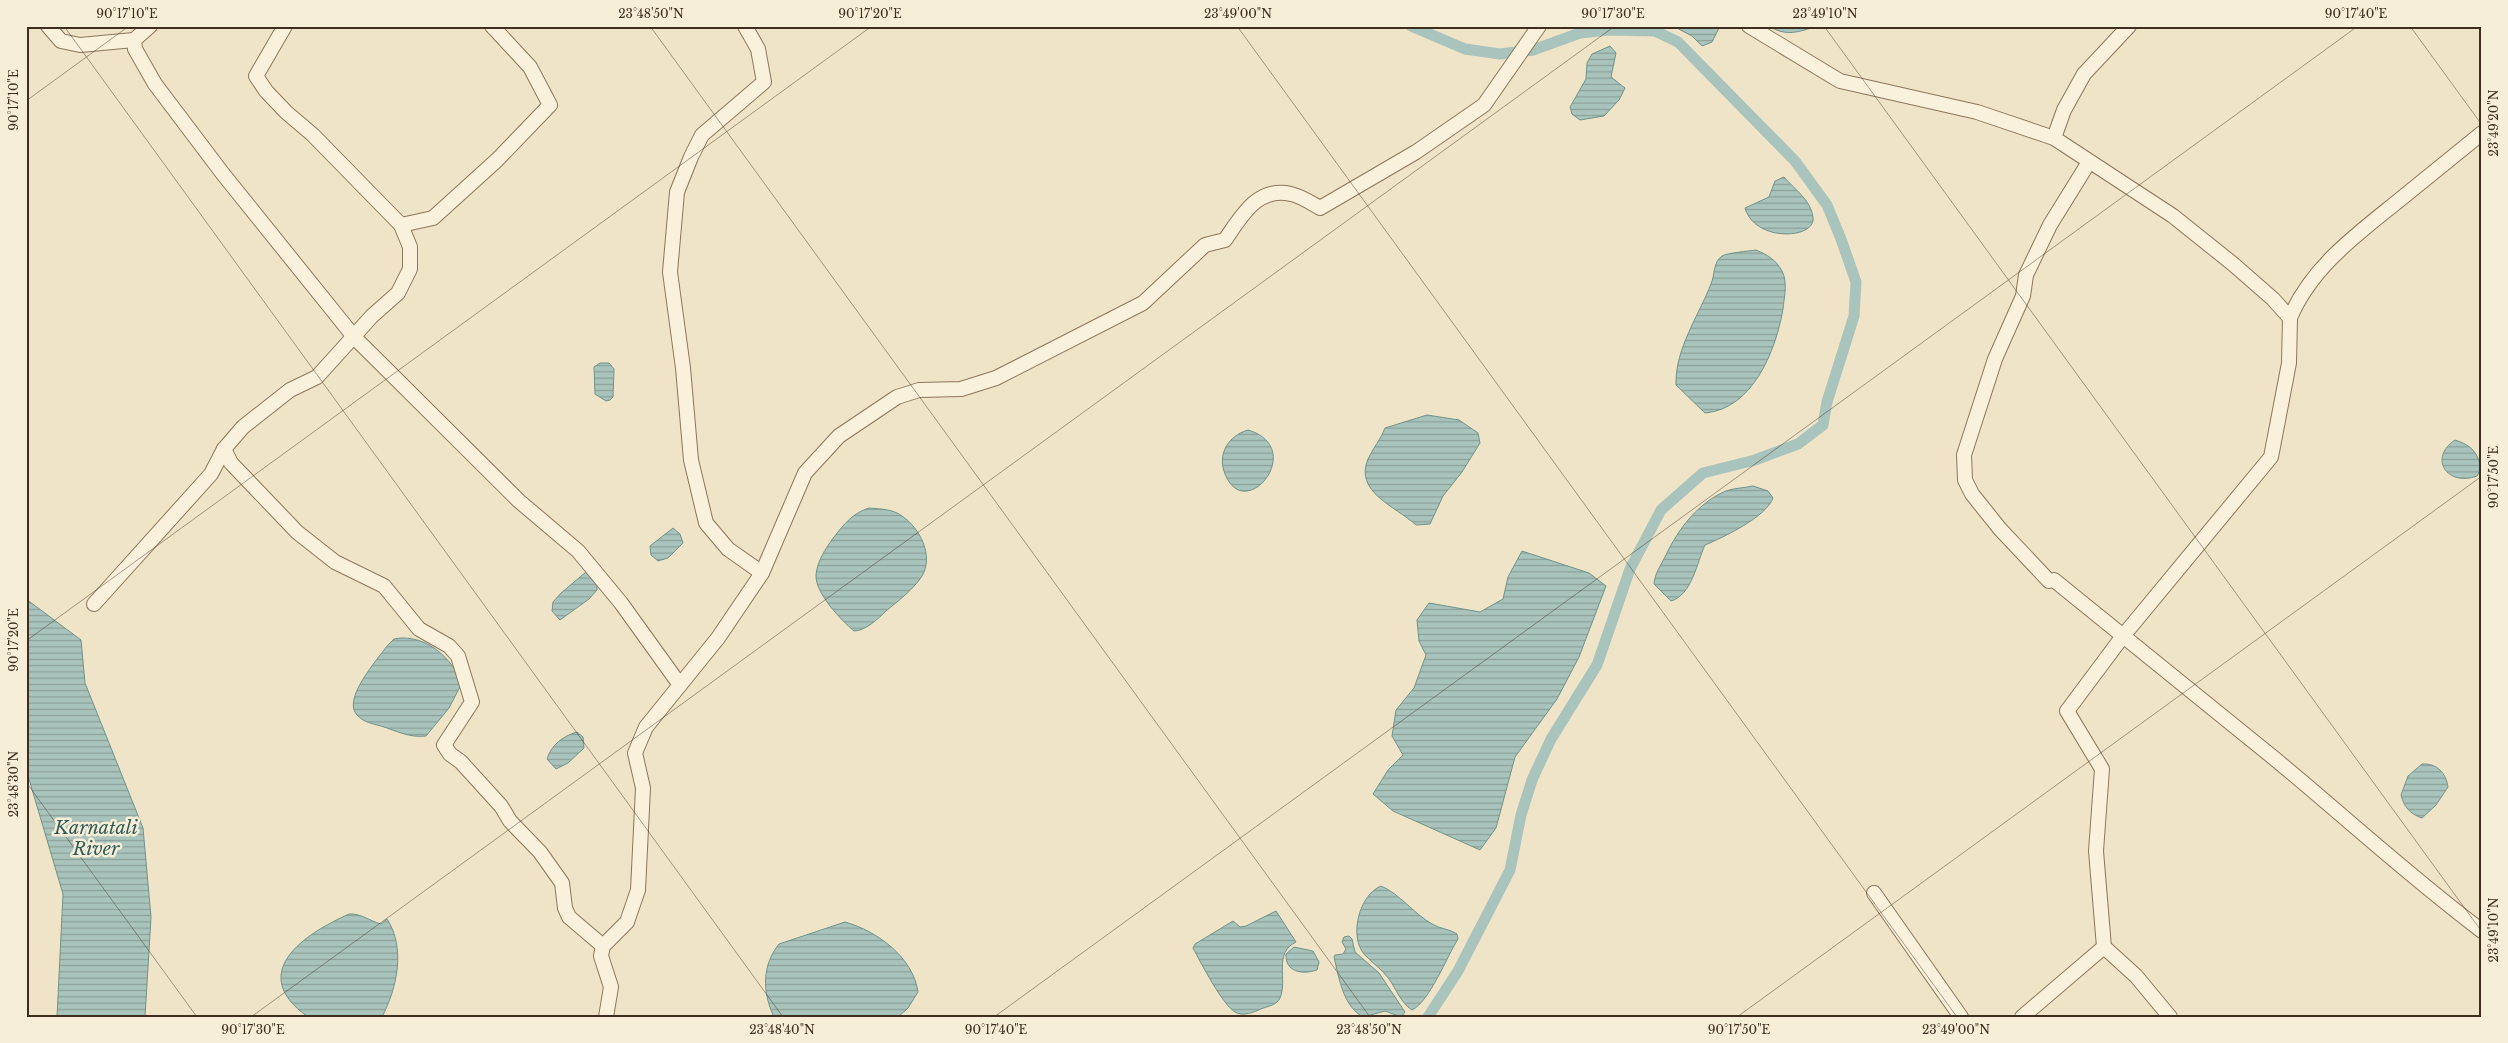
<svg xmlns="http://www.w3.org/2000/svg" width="2508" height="1043" font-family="'Libre Baskerville',serif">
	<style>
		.water { fill: url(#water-rules); stroke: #6f938a }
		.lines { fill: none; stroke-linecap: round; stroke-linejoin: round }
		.canal { stroke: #a9c4bc; stroke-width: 11 }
		.minor-casing { stroke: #8d765c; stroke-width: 16 }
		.minor { stroke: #faf1dc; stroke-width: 14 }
		.ticks { fill: none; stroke: #3d2e20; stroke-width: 1; stroke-opacity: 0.45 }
		.labels { text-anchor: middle; stroke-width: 5; stroke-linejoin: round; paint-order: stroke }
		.water-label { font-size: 18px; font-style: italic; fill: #2f5d5a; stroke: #f7eed8 }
		.neatline { fill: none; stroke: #3d2e20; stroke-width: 2 }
		.ticks-label { font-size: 12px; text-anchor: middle; fill: #3d2e20 }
	</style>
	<defs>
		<pattern id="water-rules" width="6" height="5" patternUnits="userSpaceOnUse" patternTransform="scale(1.25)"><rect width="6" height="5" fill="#a9c4bc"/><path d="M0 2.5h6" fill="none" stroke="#8ba098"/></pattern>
	</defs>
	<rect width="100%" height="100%" fill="#f0e4c8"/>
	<g class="water">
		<polygon points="1673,26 1720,26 1712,42 1702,46 1692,36"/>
		<path d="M1769,26H1817C1799,32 1786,37 1769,26Z"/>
		<polygon points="1610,46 1616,53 1611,77 1625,88 1619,100 1604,116 1580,120 1572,114 1570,107 1586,79 1587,63 1592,54"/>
		<path d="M1784,177C1794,189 1811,200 1813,217C1817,239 1755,243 1745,208L1769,197L1775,181Z"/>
		<path d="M1756,250C1768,255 1776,260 1782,271C1788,282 1784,298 1783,309C1776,350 1753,409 1705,413L1676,385C1675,349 1698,317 1711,284C1715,275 1713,262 1722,256C1727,253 1749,251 1756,250Z"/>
		<polygon points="600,363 609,363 614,369 613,397 610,400 606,401 595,394 594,367"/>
		<path d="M1427,415L1459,420L1478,433L1480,443L1462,472L1443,496L1430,524L1416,525C1395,506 1354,492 1368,459C1373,448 1381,439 1385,428Z"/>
		<path d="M1248,430C1308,448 1245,525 1225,474C1217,454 1228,436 1248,430Z"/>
		<path d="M2455,440C2471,445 2478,452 2481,469L2477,476C2447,487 2428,458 2455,440Z"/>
		<path d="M1753,486L1768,491L1773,498C1766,517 1724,537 1705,545C1697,562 1692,595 1671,601L1654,584C1655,573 1661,565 1666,555C1678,529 1699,502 1726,491C1734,488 1744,488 1753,486Z"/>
		<path d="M869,508C880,509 893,509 902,516C920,528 934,556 922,576C913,590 898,601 886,611C878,619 865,631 854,631C841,620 815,593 816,575C817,561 826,548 834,537C844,524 853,513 869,508Z"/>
		<polygon points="673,528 680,534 683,543 668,558 658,561 651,555 650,546"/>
		<polygon points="1522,551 1589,573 1606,586 1579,657 1557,699 1515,757 1496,828 1480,850 1393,811 1373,794 1388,770 1403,755 1392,736 1396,710 1414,688 1426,655 1419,641 1417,620 1429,603 1480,612 1503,599 1508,577"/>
		<polygon points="586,572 589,573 597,584 597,590 589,599 560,620 552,611 553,602 561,593"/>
		<polygon points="26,599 81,640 85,683 143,828 151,917 145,1017 57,1017 63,894 26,769"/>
		<path d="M401,638C429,637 452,659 462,683L449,708L426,736C409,738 397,731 381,726C373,724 363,722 357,715C342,699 377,660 387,646L394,639Z"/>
		<path d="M577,732L583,737L584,748L568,763L556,769L547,759C551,745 563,736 577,732Z"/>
		<path d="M2422,764C2437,763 2446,773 2448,787L2436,805L2422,818C2410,814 2404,807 2401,795L2408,776Z"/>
		<path d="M1381,886C1400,894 1413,913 1432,924C1440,929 1450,929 1457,934L1458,939C1446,958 1430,1001 1412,1010C1400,1002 1397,990 1389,979C1382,969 1372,963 1364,954C1349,936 1359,895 1381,886Z"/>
		<path d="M1276,911L1296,942C1273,953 1288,980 1280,998C1277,1005 1268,1006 1261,1009C1254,1012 1243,1017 1235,1012C1222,1004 1201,963 1193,948L1195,944L1233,921L1240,927L1246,926Z"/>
		<path d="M349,914C360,913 370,921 381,924L387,919C406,948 397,988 382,1017H308C246,973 304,934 349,914Z"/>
		<path d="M845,922C877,931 913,957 918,992L908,1008L898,1017H774C762,992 762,965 779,944Z"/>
		<path d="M1349,936L1352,939L1355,952L1379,973L1405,1012L1401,1017L1385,1011L1363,1017C1343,1006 1339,978 1334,957L1335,955L1343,954L1346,949L1342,942L1344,937Z"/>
		<path d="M1294,947L1313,951L1319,962L1317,970C1302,975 1285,972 1286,954Z"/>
	</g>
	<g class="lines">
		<polyline class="canal" points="1411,26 1465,49 1500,54 1533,50 1580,33 1609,30 1655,31 1678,42 1795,161 1827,205 1841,239 1856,282 1854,316 1827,402 1823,425 1798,444 1755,460 1703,473 1661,510 1630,569 1597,665 1551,739 1532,780 1521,815 1510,870 1458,971 1428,1017"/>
		<defs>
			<g id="minor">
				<polyline points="48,26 61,41 80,45 134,40"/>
				<polyline points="150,26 134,40 135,49 155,84 223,174 355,338 519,501 578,551 621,603 680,685"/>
				<polyline points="745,26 758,49 764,82 702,135 691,157 677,192 670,272 683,368 691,460 706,523 728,549 762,573"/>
				<polyline points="1749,26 1840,81 1977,112 2054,138 2173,216 2233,264 2273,299 2290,318 2289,363 2271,457 2123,636 2067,711 2102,769 2096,851 2104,947 2136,976 2170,1017"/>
				<polyline points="2054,138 2064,110 2084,74 2129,26"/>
				<path d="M2089,162L2050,225L2026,275L2023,296L1995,359L1964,455L1965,480L1972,494L2000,529L2049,581L2054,580C2128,640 2202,699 2275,759C2344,816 2410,877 2482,931"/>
				<polyline points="401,225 433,218 497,160 550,105 530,67 492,26"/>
				<path d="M2290,318C2310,270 2352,238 2392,206C2422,182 2452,157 2482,133"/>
				<polyline points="224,449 231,463 297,532 335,562 384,586 419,629 449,646 458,656 472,702 444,745 450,754 461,762 501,806 510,821 540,852 562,883 565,908 569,917 603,946"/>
				<polyline points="94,604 211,474 224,449 243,427 290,390 317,377 372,316 398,293 410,269 410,247 401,225 313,135 286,112 266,91 256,76 285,26"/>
				<polyline points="1874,893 1961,1017"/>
				<path d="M606,1017L611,987L601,956L603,946L627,922L638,890L643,788L635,753L646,727L718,638L762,573L805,473L839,436L897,397L919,390L961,389L996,378L1143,303L1205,245L1225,240C1241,217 1257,186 1291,194C1301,196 1311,203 1320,208L1416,152L1484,105L1539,26"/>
				<polyline points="2022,1017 2104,947"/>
			</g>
		</defs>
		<use href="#minor" class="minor-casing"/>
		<use href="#minor" class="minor"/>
	</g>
	<path class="ticks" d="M64,26L783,1017M650,26L1370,1017M1237,26L1957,1017M1824,26L2482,932M2410,26L2482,125M26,101L129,26M26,641L872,26M26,782L197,1017M251,1017L1615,26M994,1017L2358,26M1737,1017L2482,476M2480,1017L2482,1015"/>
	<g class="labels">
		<g class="water-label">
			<text x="96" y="834">Karnatali<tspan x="96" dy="21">River</tspan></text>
		</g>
	</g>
	<rect width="2508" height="1043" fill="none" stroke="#f7eed8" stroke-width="55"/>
	<rect x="28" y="28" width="2452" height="988" class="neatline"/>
	<g class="ticks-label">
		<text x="127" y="18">90°17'10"E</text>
		<text x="651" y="18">23°48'50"N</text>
		<text x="870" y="18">90°17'20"E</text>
		<text x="1238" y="18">23°49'00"N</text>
		<text x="1613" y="18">90°17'30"E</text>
		<text x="1825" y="18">23°49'10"N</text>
		<text x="2356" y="18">90°17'40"E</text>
		<text transform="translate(14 100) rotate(-90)" y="4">90°17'10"E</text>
		<text transform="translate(2494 123) rotate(-90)" y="4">23°49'20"N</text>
		<text transform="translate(2494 477) rotate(-90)" y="4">90°17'50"E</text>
		<text transform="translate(14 640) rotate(-90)" y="4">90°17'20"E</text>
		<text transform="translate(14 784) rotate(-90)" y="4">23°48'30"N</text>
		<text transform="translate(2494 930) rotate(-90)" y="4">23°49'10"N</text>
		<text x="253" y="1034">90°17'30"E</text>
		<text x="782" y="1034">23°48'40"N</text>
		<text x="996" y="1034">90°17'40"E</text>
		<text x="1369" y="1034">23°48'50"N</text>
		<text x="1739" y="1034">90°17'50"E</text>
		<text x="1956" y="1034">23°49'00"N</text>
	</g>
</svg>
